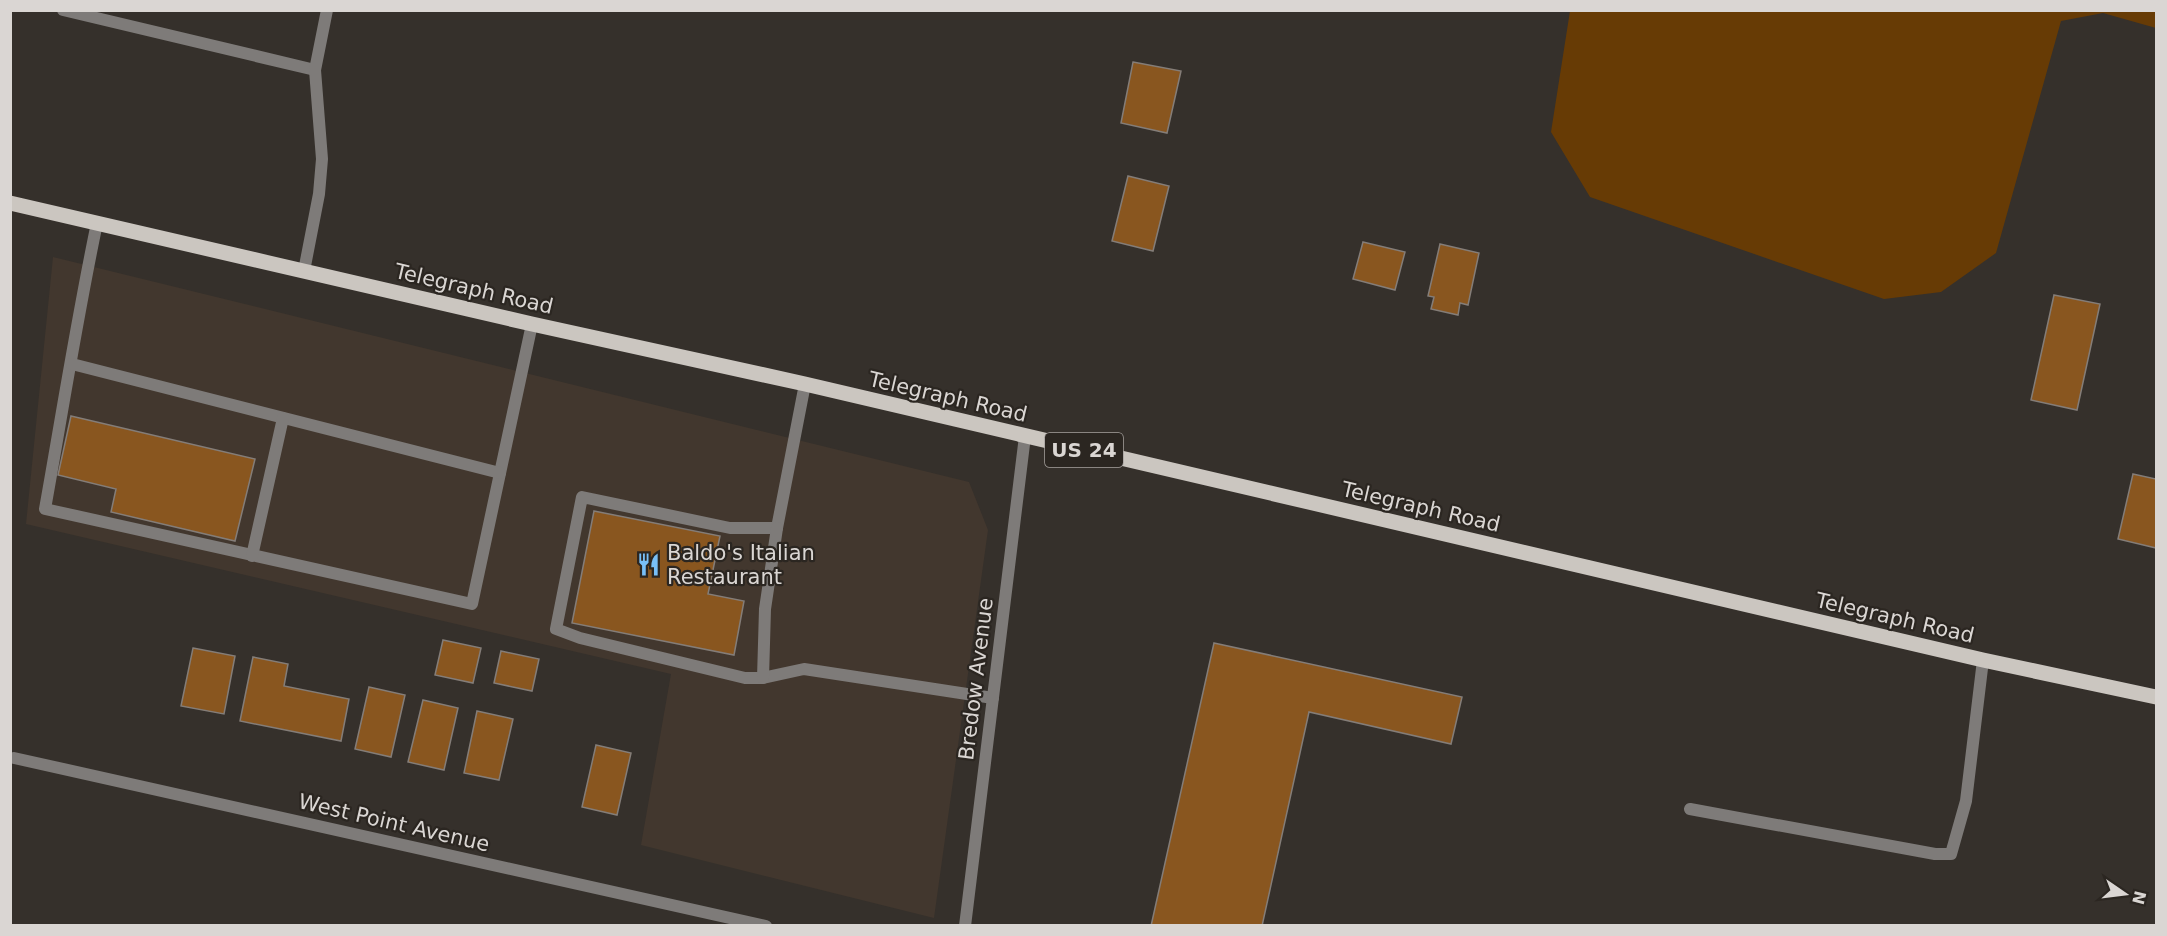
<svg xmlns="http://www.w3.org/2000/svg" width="2167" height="936" font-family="'DejaVu Sans',sans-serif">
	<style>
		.built { fill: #42372e }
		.green { fill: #673b05 }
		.building { fill: #89561f; stroke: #847d78; stroke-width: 1.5 }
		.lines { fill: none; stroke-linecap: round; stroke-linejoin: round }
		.service { stroke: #7e7b79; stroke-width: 12 }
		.minor { stroke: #7e7b79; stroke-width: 12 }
		.primary { stroke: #cbc6c0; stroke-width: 15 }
		.labels { text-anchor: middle; stroke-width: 4.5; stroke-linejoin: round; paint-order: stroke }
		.shield { fill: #2b2621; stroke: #a6a19e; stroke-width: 1.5 }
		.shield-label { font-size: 20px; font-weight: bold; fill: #dad6d3 }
		.street-label { font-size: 21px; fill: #dad6d3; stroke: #2b2621 }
		.poi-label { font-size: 21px; fill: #dad6d3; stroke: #2b2621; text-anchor: start }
	</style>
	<rect width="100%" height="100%" fill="#35302b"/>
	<polygon class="built" points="53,257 969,482 988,530 934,918 641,845 671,674 26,524"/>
	<polygon class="green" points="1570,11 2156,10 2156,28 2103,13 2061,21 1996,253 1941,292 1884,299 1590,197 1551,132"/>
	<g class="building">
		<polygon points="1133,62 1181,71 1167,133 1121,123"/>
		<polygon points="1128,176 1169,186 1153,251 1112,241"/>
		<polygon points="1363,242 1405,252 1395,290 1353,279"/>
		<polygon points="1440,244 1479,253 1468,305 1460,303 1458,315 1431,309 1434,297 1428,296"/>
		<polygon points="2054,295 2100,304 2077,410 2031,400"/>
		<polygon points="71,416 255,459 235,541 111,512 116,489 58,475"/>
		<polygon points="2133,474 2156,479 2156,548 2118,539"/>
		<polygon points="594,511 720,536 708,594 744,601 734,655 572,623"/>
		<polygon points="443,640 481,648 473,683 435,675"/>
		<polygon points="1214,643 1462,697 1451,744 1309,712 1262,926 1151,926"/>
		<polygon points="193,648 235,656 224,714 181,706"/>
		<polygon points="501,651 539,659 532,691 494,683"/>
		<polygon points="253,657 288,664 284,686 349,699 341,741 240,721"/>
		<polygon points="369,687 405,695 391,757 355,749"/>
		<polygon points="423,700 458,708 444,770 408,762"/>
		<polygon points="477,711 513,719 499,780 464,773"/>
		<polygon points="596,745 631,753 617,815 582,807"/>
	</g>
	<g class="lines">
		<g class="service">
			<polyline points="63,10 315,70"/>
			<path d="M97,223C77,318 62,414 45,509L472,604L532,324"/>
			<polyline points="304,271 319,194 322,159 315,70 327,10"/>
			<polyline points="72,364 500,473"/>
			<polyline points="805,384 777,528 730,528 582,497 556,629 580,638 745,678 763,678 804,669 993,698"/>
			<polyline points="252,556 283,418"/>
			<polyline points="763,678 765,609 777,528"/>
			<polyline points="1690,809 1935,854 1951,854 1966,801 1983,660"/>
		</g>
		<g class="minor">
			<polyline points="14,758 766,926"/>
			<polyline points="965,926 1025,436"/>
		</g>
		<polyline class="primary" points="10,203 532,324 805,384 1983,660 2156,697"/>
	</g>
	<defs>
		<symbol id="restaurant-bare" viewBox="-9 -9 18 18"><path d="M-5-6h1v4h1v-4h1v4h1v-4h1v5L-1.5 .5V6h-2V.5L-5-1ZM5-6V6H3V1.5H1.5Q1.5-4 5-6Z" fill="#78bff7" stroke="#2b2621" stroke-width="2.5" paint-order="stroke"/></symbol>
	</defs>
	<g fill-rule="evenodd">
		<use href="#restaurant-bare" x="632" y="548" width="33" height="33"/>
	</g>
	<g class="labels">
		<rect class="shield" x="1045" y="433" width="78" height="34" rx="4.5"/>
		<g class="shield-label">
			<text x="1084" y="457">US 24</text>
		</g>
		<g class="street-label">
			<text transform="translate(474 289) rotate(13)" y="7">Telegraph Road</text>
			<text transform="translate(948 397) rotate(13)" y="7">Telegraph Road</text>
			<text transform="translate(1421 507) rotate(13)" y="7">Telegraph Road</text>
			<text transform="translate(1895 618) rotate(13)" y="7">Telegraph Road</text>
			<text transform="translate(976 679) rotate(-83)" y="7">Bredow Avenue</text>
			<text transform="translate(394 823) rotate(13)" y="7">West Point Avenue</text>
		</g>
		<g class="poi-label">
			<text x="667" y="560">Baldo's Italian<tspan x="667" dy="24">Restaurant</tspan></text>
		</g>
	</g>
	<rect width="2167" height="936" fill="none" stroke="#dad6d3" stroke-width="24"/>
	<g transform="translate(2125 894) rotate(104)" stroke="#2b2621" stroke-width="4.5" paint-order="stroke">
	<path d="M0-4.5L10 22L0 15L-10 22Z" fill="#dad6d3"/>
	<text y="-9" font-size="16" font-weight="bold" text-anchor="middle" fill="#dad6d3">N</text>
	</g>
</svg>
